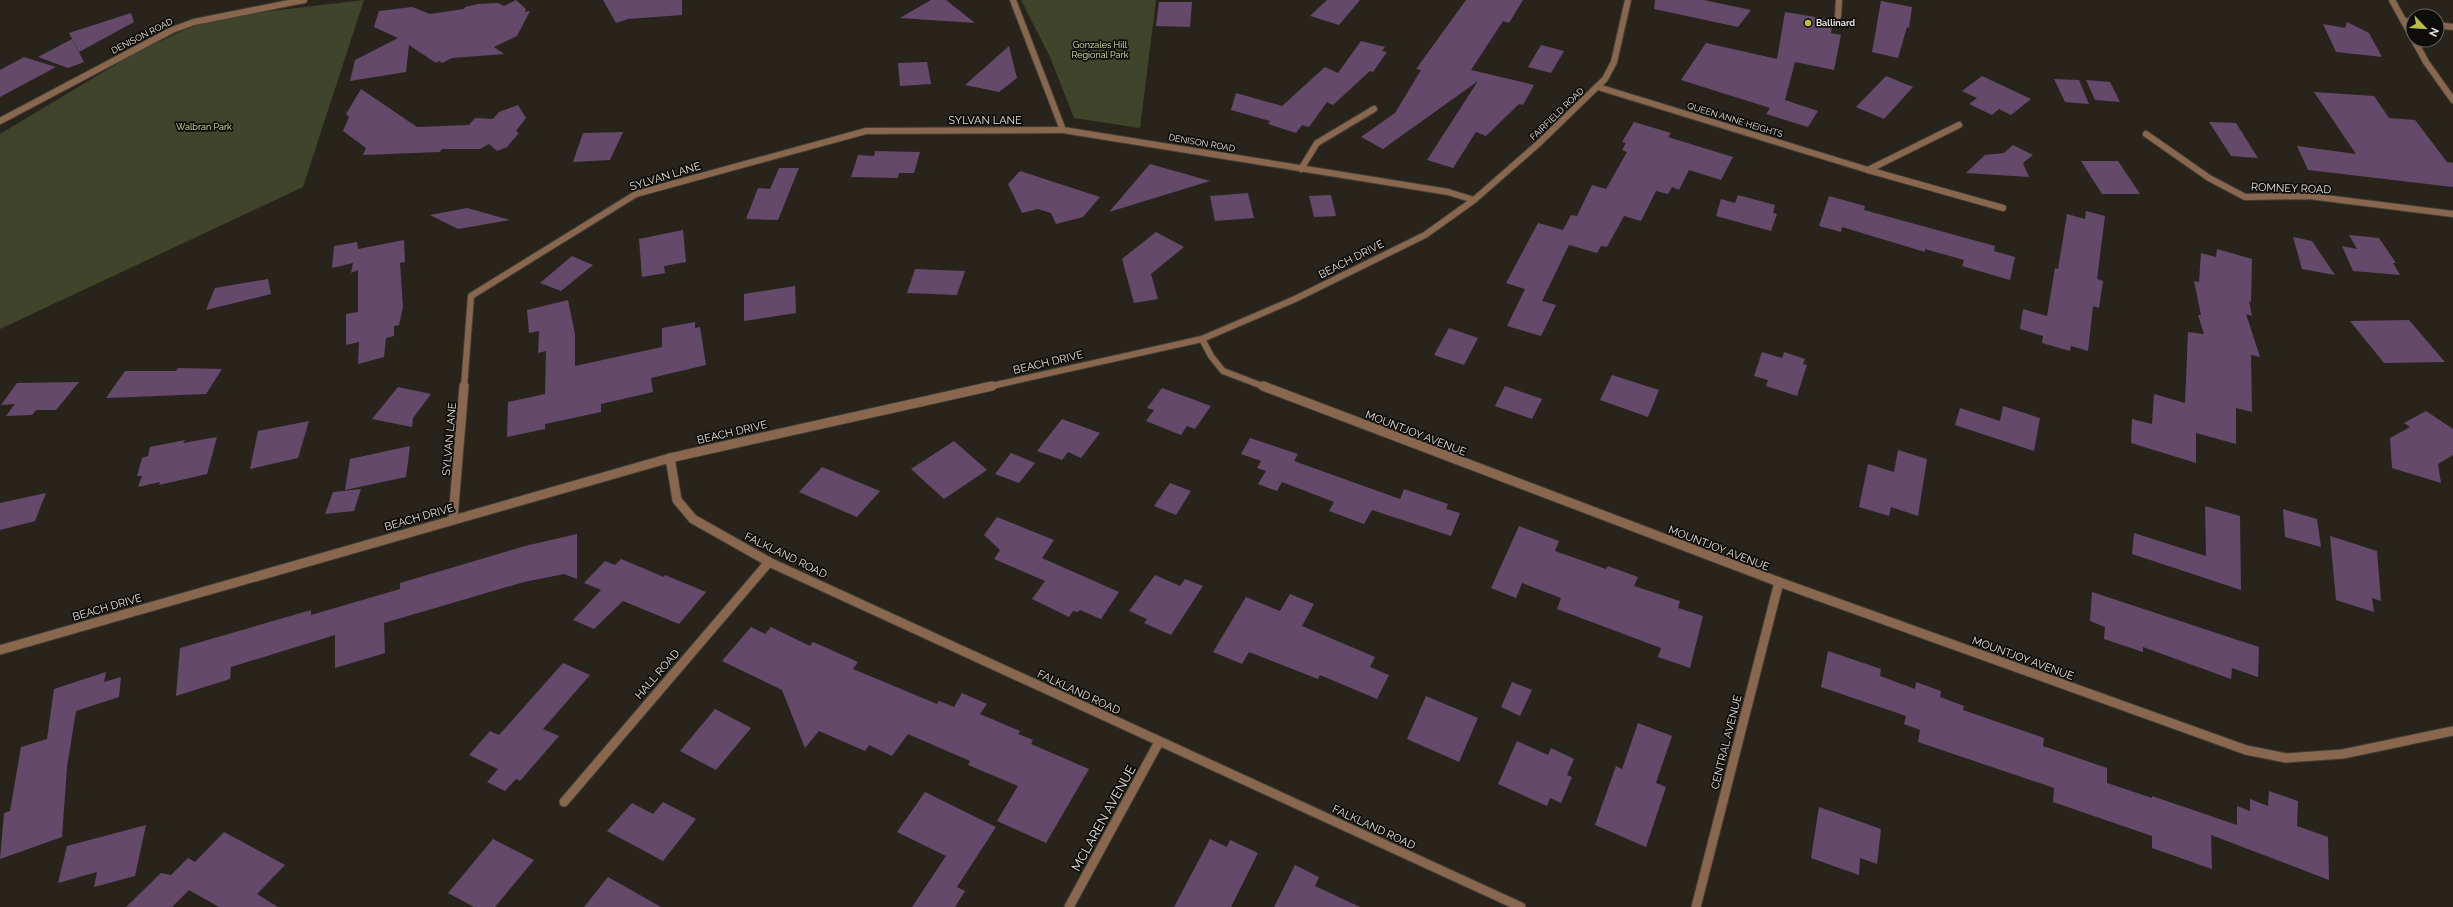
<svg xmlns="http://www.w3.org/2000/svg" width="2453" height="907" font-family="Raleway,sans-serif">
	<style>
		.green { fill: #3f442a }
		.building { fill: #64496b }
		.lines { fill: none; stroke-linecap: round; stroke-linejoin: round }
		.minor-far1-casing { stroke: #433f36; stroke-width: 8 }
		.minor-casing { stroke: #433f36; stroke-width: 11 }
		.tertiary-far1-casing { stroke: #433f36; stroke-width: 8 }
		.tertiary-casing { stroke: #433f36; stroke-width: 11 }
		.minor-far1 { stroke: #88674e; stroke-width: 6 }
		.minor { stroke: #88674e; stroke-width: 9 }
		.tertiary-far1 { stroke: #88674e; stroke-width: 6 }
		.tertiary { stroke: #88674e; stroke-width: 9 }
		.poi-dot { fill: #bbc045; stroke: #0f0d0a; stroke-width: 1.5 }
		.labels { text-anchor: middle; stroke-width: 3.5; stroke-linejoin: round; paint-order: stroke }
		.far-poi-label { font-size: 9px; font-weight: bold; fill: #e5e2dc; stroke: #0f0d0a; text-anchor: start }
		.far-street-label { font-size: 9px; fill: #e5e2dc; stroke: #0f0d0a }
		.far-park-label { font-size: 9px; fill: #ddeca4; stroke: #0f0d0a }
		.street-label { font-size: 11px; fill: #e5e2dc; stroke: #0f0d0a }
		.near-street-label { font-size: 13px; fill: #e5e2dc; stroke: #0f0d0a }
	</style>
	<rect width="100%" height="100%" fill="#29241b"/>
	<g class="green">
		<polygon points="364,0 303,187 0,329 0,134 135,53 186,29 216,20 254,13"/>
		<polygon points="1021,0 1156,0 1140,128 1074,118 1050,57"/>
	</g>
	<g class="building">
		<polygon points="516,0 526,9 525,12 530,11 517,36 494,47 504,54 452,58 442,63 439,61 436,63 409,45 406,72 350,81 355,60 398,38 374,27 379,11 412,7 430,14 464,9 465,7 478,4 498,3 504,6"/>
		<polygon points="603,0 682,0 682,15 628,19 616,23"/>
		<polygon points="931,0 946,0 975,23 900,18"/>
		<polygon points="1327,0 1360,0 1339,25 1310,16"/>
		<polygon points="1466,0 1523,0 1509,23 1503,21 1471,70 1534,85 1523,105 1519,104 1486,136 1476,132 1453,168 1427,160 1478,81 1383,149 1361,137 1395,113 1421,70 1416,69"/>
		<polygon points="1655,0 1704,0 1751,10 1738,27 1654,9"/>
		<polygon points="1881,1 1912,7 1909,28 1907,27 1898,58 1872,52"/>
		<polygon points="1159,2 1192,2 1190,27 1156,26"/>
		<polygon points="1785,12 1833,20 1831,33 1841,35 1834,70 1795,62 1785,100 1818,111 1808,127 1766,114 1770,108 1681,80 1706,43 1777,59"/>
		<polygon points="131,13 134,22 79,52 69,33"/>
		<polygon points="2347,22 2369,33 2382,57 2336,52 2323,24 2345,28"/>
		<polygon points="72,39 84,62 68,68 38,57"/>
		<polygon points="1361,41 1385,47 1382,51 1387,52 1373,72 1370,71 1333,105 1327,102 1309,127 1302,125 1296,133 1268,124 1270,121 1231,110 1236,93 1282,106 1325,67 1338,73"/>
		<polygon points="1541,45 1564,51 1551,73 1528,67"/>
		<polygon points="1009,46 1017,78 999,92 965,85"/>
		<polygon points="24,57 56,67 0,97 0,70"/>
		<polygon points="927,62 931,84 900,86 898,63"/>
		<polygon points="1886,76 1913,87 1884,119 1856,107"/>
		<polygon points="1982,76 2031,99 2011,115 1999,109 1992,115 1969,104 1977,98 1962,91"/>
		<polygon points="2054,79 2079,80 2089,104 2065,102"/>
		<polygon points="2086,80 2110,82 2120,102 2095,100"/>
		<polygon points="361,89 417,127 469,125 475,118 493,119 499,112 518,105 526,118 516,131 519,133 507,147 497,151 489,144 480,149 442,149 440,152 363,155 366,148 343,131 349,117 346,114"/>
		<polygon points="2314,92 2374,96 2389,118 2415,120 2447,162 2453,163 2453,187 2308,170 2297,146 2356,154"/>
		<polygon points="1634,122 1671,133 1668,137 1733,157 1721,180 1689,170 1679,190 1672,187 1668,194 1656,191 1641,221 1624,216 1607,247 1601,246 1597,253 1569,245 1542,301 1556,305 1541,336 1507,326 1525,289 1506,283 1538,223 1563,230 1571,215 1577,216 1592,185 1606,189 1627,152 1622,150 1626,143 1622,142"/>
		<polygon points="2209,122 2236,123 2258,158 2231,156"/>
		<polygon points="623,132 610,160 573,162 583,133"/>
		<polygon points="2013,145 2033,155 2023,163 2029,177 1966,173 1985,155 2004,153"/>
		<polygon points="875,151 920,152 914,173 899,173 898,178 851,177 858,155 874,156"/>
		<polygon points="2081,161 2118,161 2140,194 2102,194"/>
		<polygon points="1150,164 1210,181 1109,212"/>
		<polygon points="779,168 799,168 778,220 746,219 758,188 770,189"/>
		<polygon points="1020,171 1100,197 1083,217 1056,224 1051,213 1038,209 1022,213 1008,184"/>
		<polygon points="1248,193 1254,218 1215,221 1210,196"/>
		<polygon points="1331,195 1336,216 1314,217 1309,196"/>
		<polygon points="1738,195 1775,205 1773,213 1777,214 1771,231 1716,216 1721,199 1735,203"/>
		<polygon points="1829,196 1865,206 1864,210 1995,246 1994,251 2015,257 2010,280 1962,266 1964,260 1925,249 1925,252 1842,227 1841,232 1819,226"/>
		<polygon points="467,208 510,220 458,229 430,215"/>
		<polygon points="2086,211 2105,216 2097,279 2103,281 2099,308 2093,306 2088,351 2071,346 2070,351 2042,343 2043,336 2020,329 2023,309 2047,316 2055,268 2058,269 2067,214 2085,219"/>
		<polygon points="683,230 686,262 664,266 665,273 642,277 639,239"/>
		<polygon points="1156,232 1184,247 1151,274 1158,299 1134,303 1122,259"/>
		<polygon points="2349,235 2379,238 2396,263 2393,263 2400,275 2353,271 2342,246 2357,249"/>
		<polygon points="2293,237 2312,241 2335,275 2302,269"/>
		<polygon points="404,240 405,262 400,263 403,307 399,325 394,326 394,336 386,338 384,357 358,364 359,342 346,345 346,314 358,312 358,270 351,273 353,263 332,268 334,246 357,242 358,249"/>
		<polygon points="2217,249 2252,259 2251,302 2249,301 2252,316 2246,314 2260,357 2251,355 2252,412 2236,408 2236,444 2196,433 2196,463 2131,443 2132,419 2152,424 2154,394 2185,403 2188,332 2204,334 2198,315 2201,315 2194,281 2199,282 2201,253 2216,257"/>
		<polygon points="572,256 593,265 561,291 540,283"/>
		<polygon points="915,269 965,271 957,295 907,293"/>
		<polygon points="268,279 271,294 206,310 215,288"/>
		<polygon points="795,286 796,313 744,321 744,294"/>
		<polygon points="568,300 575,334 575,366 662,347 662,328 695,322 695,328 700,327 706,365 651,378 653,392 601,404 601,412 545,424 545,429 507,437 508,402 545,394 546,351 538,353 539,331 529,333 527,310"/>
		<polygon points="2409,320 2445,362 2384,363 2350,321"/>
		<polygon points="1449,328 1478,338 1464,365 1434,355"/>
		<polygon points="1762,352 1782,358 1784,352 1805,359 1803,364 1807,365 1797,396 1766,386 1768,380 1754,376"/>
		<polygon points="178,368 222,369 206,394 106,398 125,371 176,371"/>
		<polygon points="1612,375 1659,390 1648,417 1600,400"/>
		<polygon points="79,382 56,410 36,410 32,415 6,416 15,404 1,405 17,383"/>
		<polygon points="1505,386 1542,399 1532,419 1495,406"/>
		<polygon points="398,387 431,394 413,418 412,427 372,419"/>
		<polygon points="1162,388 1211,406 1195,429 1187,426 1181,435 1146,421 1154,410 1147,408"/>
		<polygon points="2003,406 2040,418 2034,451 1955,425 1960,408 2000,421"/>
		<polygon points="2426,411 2453,429 2453,455 2438,464 2441,483 2392,468 2390,438 2410,427 2404,423"/>
		<polygon points="1062,419 1100,433 1081,458 1068,452 1062,460 1037,451"/>
		<polygon points="309,421 298,458 250,469 258,431"/>
		<polygon points="217,437 207,474 159,485 160,482 138,487 142,476 137,476 142,458 148,456 150,447 185,440 183,443"/>
		<polygon points="1250,438 1298,454 1294,461 1400,499 1404,489 1448,504 1446,509 1460,513 1451,536 1372,510 1364,524 1329,511 1334,502 1282,482 1277,491 1258,484 1266,471 1257,468 1261,461 1241,454"/>
		<polygon points="954,441 987,470 944,499 911,469"/>
		<polygon points="410,446 406,477 345,490 350,459"/>
		<polygon points="1898,450 1927,459 1918,516 1891,507 1889,516 1859,507 1868,464 1894,472"/>
		<polygon points="1011,453 1035,463 1019,483 995,474"/>
		<polygon points="822,467 880,491 857,517 799,492"/>
		<polygon points="1170,483 1191,491 1176,515 1154,506"/>
		<polygon points="361,489 354,511 325,514 333,492"/>
		<polygon points="46,493 35,521 0,530 0,503"/>
		<polygon points="2205,506 2240,516 2241,590 2132,554 2134,533 2206,556"/>
		<polygon points="2283,509 2317,519 2321,547 2285,537"/>
		<polygon points="997,517 1054,540 1042,558 1119,592 1101,619 1080,610 1078,612 1073,611 1069,617 1032,599 1045,581 994,559 1000,550 984,535"/>
		<polygon points="1519,526 1559,541 1555,551 1606,569 1608,566 1638,577 1634,586 1680,601 1678,608 1703,616 1690,668 1658,657 1661,648 1557,609 1561,598 1522,583 1516,598 1491,588"/>
		<polygon points="577,534 577,579 564,574 524,582 384,623 385,653 335,668 335,635 231,667 230,679 176,696 180,648 311,610 311,615 400,589 400,583 525,546"/>
		<polygon points="2330,536 2377,551 2381,601 2372,598 2374,612 2336,600"/>
		<polygon points="621,559 664,577 665,575 706,592 679,624 623,601 594,629 573,620 601,590 584,583 605,561 615,565"/>
		<polygon points="1155,575 1180,586 1185,579 1203,586 1171,635 1144,623 1147,619 1129,611"/>
		<polygon points="2092,592 2259,647 2258,677 2232,668 2231,679 2143,647 2143,652 2104,639 2105,627 2090,621"/>
		<polygon points="1290,594 1314,604 1302,626 1375,657 1370,667 1389,675 1377,699 1320,675 1318,679 1249,652 1242,664 1213,652 1246,597 1280,611"/>
		<polygon points="751,627 765,634 771,627 810,646 813,642 820,645 858,662 853,669 937,704 939,701 954,707 962,693 987,704 980,714 1020,731 1018,734 1033,740 1031,744 1089,769 1046,843 997,821 1018,786 968,765 970,761 908,734 892,756 869,745 865,751 819,731 805,748 782,690 722,661"/>
		<polygon points="1828,651 1881,669 1880,676 1915,689 1916,682 1941,691 1940,697 1964,706 1963,710 2044,738 2043,746 2107,768 2107,783 2152,798 2152,796 2237,825 2237,806 2250,811 2250,799 2268,806 2269,791 2298,801 2297,826 2328,837 2329,880 2211,835 2212,869 2152,848 2152,836 2053,802 2054,788 1918,742 1920,730 1904,724 1906,716 1821,687"/>
		<polygon points="563,663 590,675 543,729 559,736 520,781 516,779 505,791 487,782 498,769 469,755 490,731 499,735"/>
		<polygon points="106,672 104,682 121,677 119,697 76,711 67,767 62,837 0,859 4,813 10,811 21,747 47,739 54,689"/>
		<polygon points="1512,682 1532,690 1520,716 1501,707"/>
		<polygon points="1426,696 1478,718 1459,762 1407,739"/>
		<polygon points="715,709 751,728 716,770 680,751"/>
		<polygon points="1638,723 1672,736 1656,783 1666,787 1646,847 1595,825 1616,766 1622,769"/>
		<polygon points="1517,741 1548,755 1551,748 1574,759 1567,775 1572,777 1561,803 1550,798 1547,806 1498,784"/>
		<polygon points="925,792 996,827 957,887 965,891 955,907 912,907 946,856 897,832"/>
		<polygon points="663,802 696,819 663,861 607,831 632,803 653,814"/>
		<polygon points="1819,807 1881,829 1877,864 1860,858 1859,875 1811,858"/>
		<polygon points="146,825 135,876 94,887 97,872 58,883 67,846"/>
		<polygon points="224,832 285,865 257,894 278,907 219,907 189,890 172,907 126,907 161,873 171,875 188,858 195,862"/>
		<polygon points="493,839 534,860 495,907 474,907 448,893"/>
		<polygon points="1210,839 1227,847 1230,840 1258,853 1231,907 1174,907"/>
		<polygon points="1295,865 1319,877 1315,886 1360,907 1274,907"/>
		<polygon points="608,877 661,907 584,907"/>
	</g>
	<g class="lines">
		<defs>
			<g id="minor-far1">
				<polyline points="1013,0 1063,130 1448,192 1474,200"/>
				<polyline points="1838,16 1839,0"/>
				<polyline points="2404,21 2413,22"/>
				<polyline points="2437,25 2453,27"/>
				<polyline points="1598,87 1868,170 2003,208"/>
				<polyline points="0,121 172,30 194,22 304,0"/>
				<polyline points="2146,134 2209,178 2245,197 2309,196 2453,214"/>
				<polyline points="1301,169 1317,143 1374,109"/>
				<polyline points="1868,170 1959,125"/>
				<polyline points="1202,339 1211,356 1223,371 1265,387"/>
				<polyline points="464,387 471,296 636,194 866,131 1063,130"/>
			</g>
			<g id="minor">
				<polyline points="1263,386 1779,582 2246,750 2286,758 2343,754 2453,731"/>
				<polyline points="670,458 677,500 693,519 769,562 1521,907"/>
				<polyline points="453,518 464,386"/>
				<polyline points="564,802 769,562"/>
				<polyline points="1069,907 1159,742"/>
				<polyline points="1696,907 1779,582"/>
			</g>
			<g id="tertiary-far1">
				<polyline points="2392,0 2413,38"/>
				<polyline points="2414,40 2426,62 2453,100"/>
				<polyline points="987,387 1202,339 1295,299 1425,235 1474,200 1538,144 1605,79 1614,62 1628,0"/>
			</g>
			<polyline id="tertiary" points="0,650 670,458 992,386"/>
		</defs>
		<use href="#minor-far1" class="minor-far1-casing"/>
		<use href="#minor" class="minor-casing"/>
		<use href="#tertiary-far1" class="tertiary-far1-casing"/>
		<use href="#tertiary" class="tertiary-casing"/>
		<use href="#minor-far1" class="minor-far1"/>
		<use href="#minor" class="minor"/>
		<use href="#tertiary-far1" class="tertiary-far1"/>
		<use href="#tertiary" class="tertiary"/>
	</g>
	<circle class="poi-dot" cx="1808" cy="23" r="4"/>
	<g class="labels">
		<g class="far-poi-label">
			<text x="1816" y="26">Ballinard</text>
		</g>
		<g class="far-street-label">
			<text transform="translate(142 36) rotate(-27)" y="3">DENISON ROAD</text>
			<text transform="translate(1557 114) rotate(-44)" y="3">FAIRFIELD ROAD</text>
			<text transform="translate(1735 120) rotate(17)" y="3">QUEEN ANNE HEIGHTS</text>
			<text transform="translate(1202 143) rotate(10)" y="3">DENISON ROAD</text>
		</g>
		<g class="far-park-label">
			<text x="1100" y="48">Gonzales Hill<tspan x="1100" dy="10">Regional Park</tspan></text>
			<text x="204" y="130">Walbran Park</text>
		</g>
		<g class="street-label">
			<text x="985" y="124">SYLVAN LANE</text>
			<text transform="translate(665 176) rotate(-17)" y="4">SYLVAN LANE</text>
			<text transform="translate(2291 188) rotate(2)" y="4">ROMNEY ROAD</text>
			<text transform="translate(1351 259) rotate(-27)" y="4">BEACH DRIVE</text>
			<text transform="translate(1048 362) rotate(-13)" y="4">BEACH DRIVE</text>
			<text transform="translate(732 432) rotate(-13)" y="4">BEACH DRIVE</text>
			<text transform="translate(1416 433) rotate(21)" y="4">MOUNTJOY AVENUE</text>
			<text transform="translate(449 439) rotate(-85)" y="4">SYLVAN LANE</text>
			<text transform="translate(419 517) rotate(-16)" y="4">BEACH DRIVE</text>
			<text transform="translate(1719 548) rotate(21)" y="4">MOUNTJOY AVENUE</text>
			<text transform="translate(786 555) rotate(26)" y="4">FALKLAND ROAD</text>
			<text transform="translate(107 607) rotate(-16)" y="4">BEACH DRIVE</text>
			<text transform="translate(2023 658) rotate(20)" y="4">MOUNTJOY AVENUE</text>
			<text transform="translate(657 674) rotate(-49)" y="4">HALL ROAD</text>
			<text transform="translate(1079 692) rotate(25)" y="4">FALKLAND ROAD</text>
			<text transform="translate(1726 742) rotate(-76)" y="4">CENTRAL AVENUE</text>
			<text transform="translate(1374 827) rotate(25)" y="4">FALKLAND ROAD</text>
		</g>
		<g class="near-street-label">
			<text transform="translate(1103 818) rotate(-61)" y="5">MCLAREN AVENUE</text>
		</g>
	</g>
	<g transform="translate(2425 28) rotate(115)"><circle r="19" fill="#0f0d0a" stroke="#65625e"/>
	<path d="M0-3L7 15L0 10L-7 15Z" fill="#bbc045"/>
	<text y="-6" font-size="11" font-weight="bold" text-anchor="middle" fill="#e5e2dc">N</text>
	</g>
</svg>
